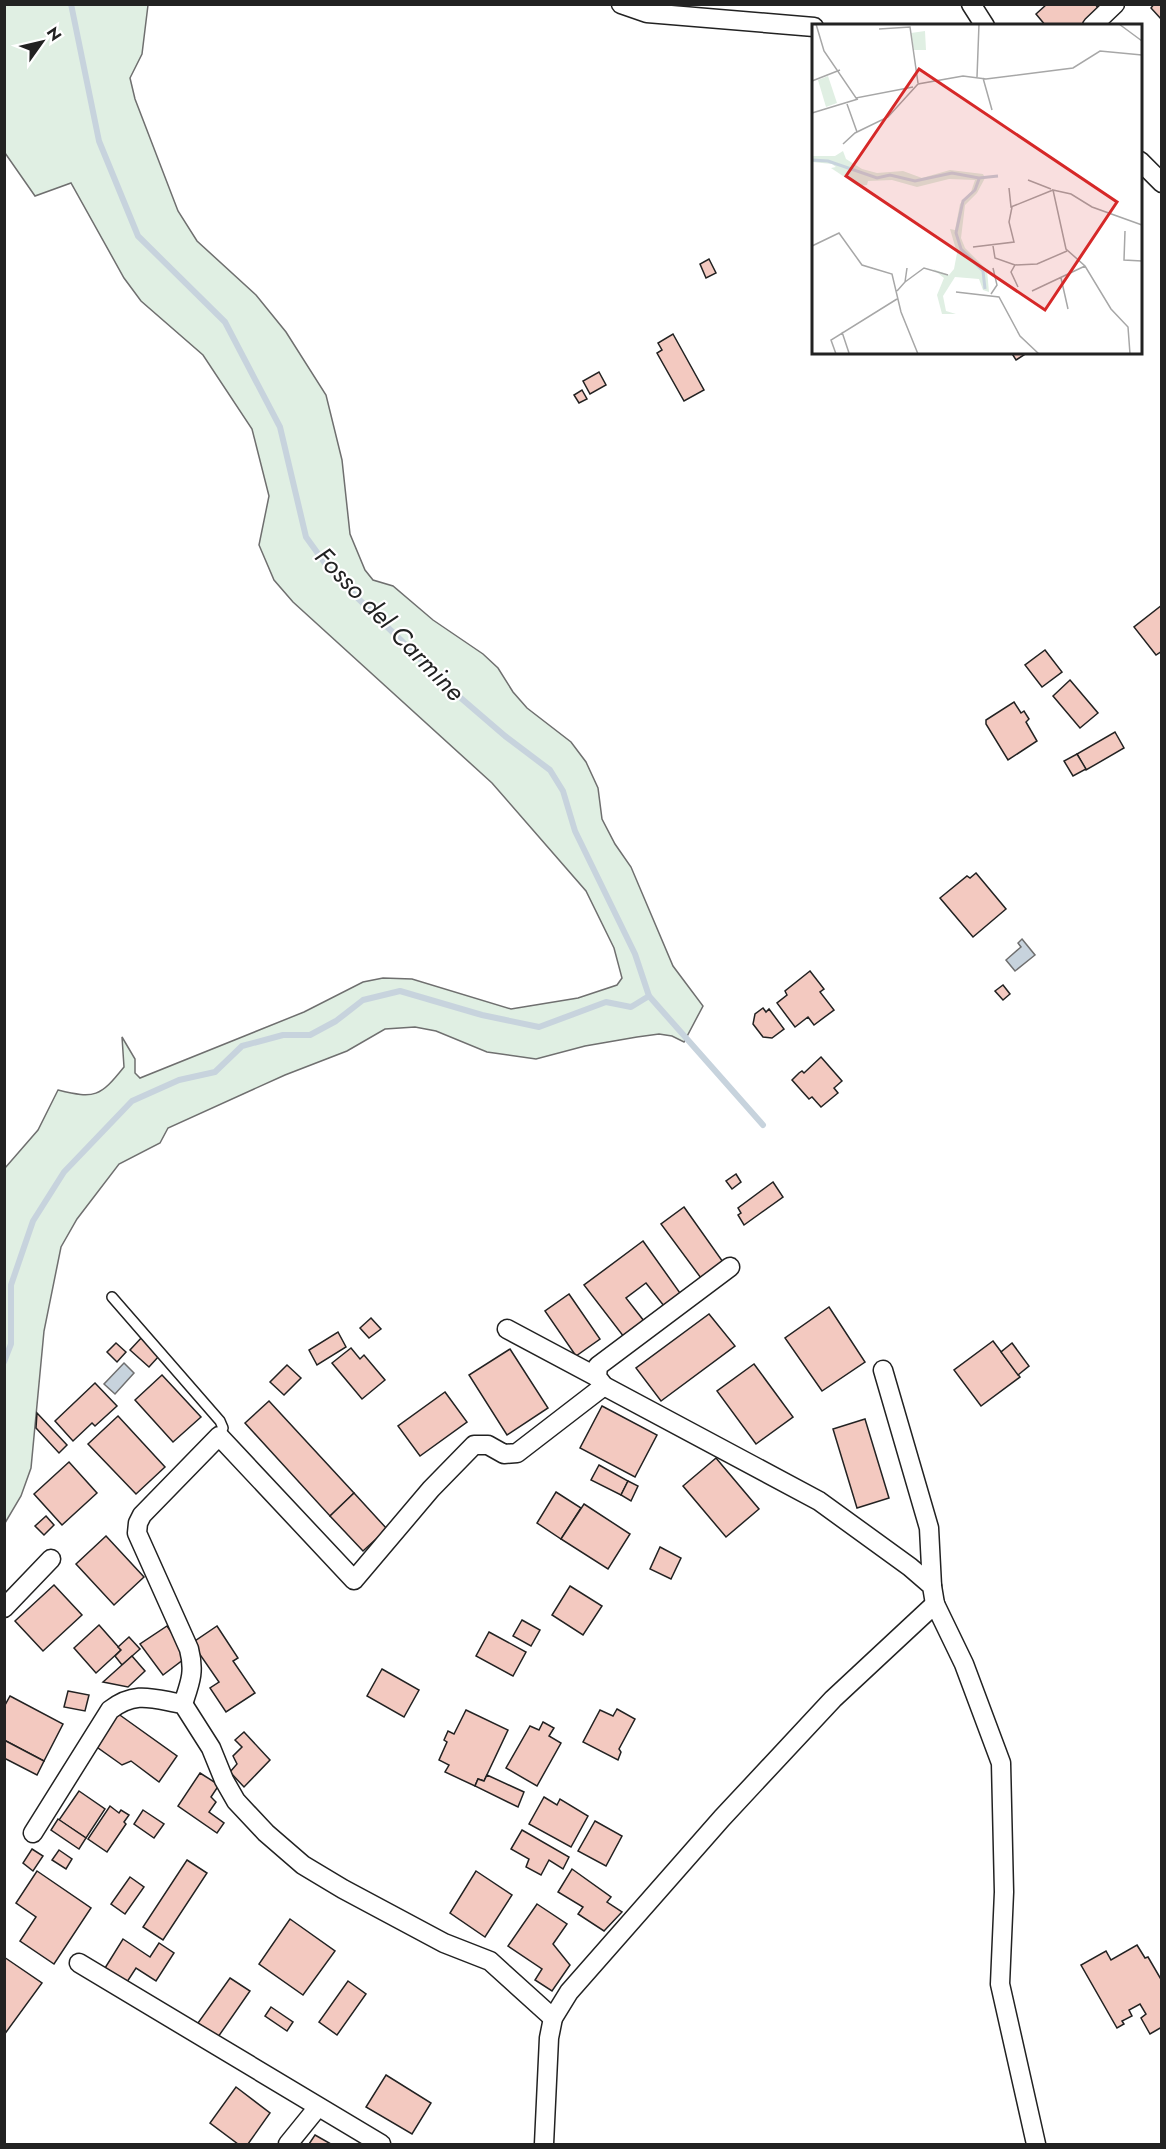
<svg xmlns="http://www.w3.org/2000/svg" width="1166" height="2149" font-family="Jost,sans-serif">
	<style>
		.green { fill: #e0efe3; stroke: #6f6f6f; stroke-width: 1.5 }
		.water { fill: #c7d3dd; stroke: #6f6f6f; stroke-width: 1.5 }
		.lines { fill: none; stroke-linecap: round; stroke-linejoin: round }
		.stream { stroke: #c7d3dd; stroke-width: 6 }
		.building { fill: #f3c9c0; stroke: #222; stroke-width: 1.5 }
		.lane-casing { stroke: #222; stroke-width: 12 }
		.street-casing { stroke: #222; stroke-width: 21 }
		.lane { stroke: #fff; stroke-width: 9 }
		.street { stroke: #fff; stroke-width: 18 }
		.labels { text-anchor: middle; stroke-width: 4.5; stroke-linejoin: round; paint-order: stroke }
		.water-label { font-size: 26px; font-style: italic; fill: #222; stroke: #fff }
		.inset-river { fill: none; stroke: #c7d3dd; stroke-width: 3 }
		.inset-road { fill: none; stroke: #a7a7a7; stroke-width: 1.5 }
		.view { fill: #d62828; fill-opacity: 0.15; stroke: #d62828; stroke-width: 3 }
		.inset-edge { fill: none; stroke: #222; stroke-width: 3 }
	</style>
	<rect width="100%" height="100%" fill="#fff"/>
	<path class="green" d="M5,4L148,5L142,54L130,78L135,99L178,211L197,241L256,295L286,332L326,395L342,460L350,534L365,570L373,580L393,586L433,620L483,654L498,668L513,692L527,708L571,742L586,762L598,788L602,819L615,844L631,867L673,966L703,1006L684,1042L672,1036L659,1034L637,1037L585,1046L536,1059L487,1052L436,1031L415,1027L385,1029L347,1051L285,1075L168,1128L160,1143L119,1164L77,1219L61,1247L44,1331L31,1468L21,1496L5,1523V1168L38,1130L58,1090C95,1099 100,1097 124,1067L122,1037L135,1059V1073L140,1078L304,1012L363,982L383,978L412,979L511,1009L578,998L617,985L622,978L614,948L586,891L492,783L293,602L274,580L259,545L269,496L252,429L203,355L141,301L124,278L71,183L35,196L5,153Z"/>
	<g class="water">
		<polygon points="1022,939 1035,955 1015,971 1006,960 1021,947 1018,943"/>
		<polygon points="124,1363 134,1373 115,1394 104,1384"/>
	</g>
	<g class="lines">
		<g class="stream">
			<polyline points="71,4 99,141 138,236 225,322 280,427 306,537 332,573 455,693 505,736 550,770 563,791 575,831 635,954 649,996 763,1125"/>
			<polyline points="4,1362 11,1344 11,1285 33,1221 64,1172 132,1101 179,1080 215,1072 242,1046 283,1035 310,1035 336,1021 363,1000 400,991 482,1015 539,1027 606,1002 631,1007 649,996"/>
		</g>
	</g>
	<g class="building">
		<polygon points="1047,4 1095,4 1099,9 1080,26 1077,24 1075,26 1046,26 1036,14"/>
		<polygon points="1154,4 1162,4 1162,20 1151,8"/>
		<polygon points="709,259 716,273 706,278 700,264"/>
		<polygon points="673,334 704,390 684,401 657,353 662,350 658,343"/>
		<polygon points="1011,352 1023,352 1024,355 1016,360"/>
		<polygon points="599,372 606,385 590,394 583,381"/>
		<polygon points="582,390 587,399 579,403 574,395"/>
		<polygon points="1162,605 1162,651 1156,655 1134,627"/>
		<polygon points="1045,650 1062,672 1042,687 1025,665"/>
		<polygon points="1070,680 1098,713 1080,728 1053,696"/>
		<polygon points="1014,702 1021,713 1024,711 1029,719 1026,722 1037,741 1008,760 986,724 986,720"/>
		<polygon points="1115,732 1124,748 1086,770 1077,754"/>
		<polygon points="1077,754 1086,769 1073,776 1064,761"/>
		<polygon points="976,873 1006,909 973,937 940,898 967,876 970,878"/>
		<polygon points="810,971 824,989 820,992 834,1010 814,1025 808,1017 795,1027 777,1003 787,995 785,991"/>
		<polygon points="1003,985 1010,994 1003,1000 995,991"/>
		<polygon points="763,1008 766,1012 769,1009 784,1029 772,1038 763,1037 753,1024 755,1014"/>
		<polygon points="821,1057 842,1081 834,1088 838,1093 821,1107 812,1097 809,1099 792,1080 799,1073 802,1071 804,1073"/>
		<polygon points="736,1174 741,1182 732,1189 726,1181"/>
		<polygon points="773,1182 783,1197 744,1225 738,1215 741,1213 738,1208"/>
		<polygon points="684,1207 723,1262 701,1278 661,1224"/>
		<polygon points="643,1241 680,1293 664,1306 646,1283 626,1298 644,1321 624,1337 584,1285"/>
		<polygon points="569,1294 600,1339 576,1356 545,1311"/>
		<polygon points="829,1307 865,1362 822,1391 785,1338"/>
		<polygon points="709,1314 735,1346 661,1401 636,1368"/>
		<polygon points="371,1318 381,1329 369,1338 360,1328"/>
		<polygon points="338,1332 346,1347 317,1365 309,1350"/>
		<polygon points="142,1337 159,1356 149,1367 130,1350"/>
		<polygon points="993,1341 1020,1377 981,1406 954,1370"/>
		<polygon points="116,1343 126,1352 117,1362 107,1352"/>
		<polygon points="1012,1343 1029,1366 1018,1375 1001,1352"/>
		<polygon points="351,1348 360,1359 364,1355 385,1380 362,1399 332,1363"/>
		<polygon points="510,1349 548,1408 507,1435 469,1375"/>
		<polygon points="754,1364 793,1417 756,1444 717,1391"/>
		<polygon points="287,1365 301,1378 284,1395 270,1382"/>
		<polygon points="162,1375 201,1417 173,1442 135,1400"/>
		<polygon points="95,1383 117,1406 95,1426 92,1423 73,1441 55,1421"/>
		<polygon points="445,1392 467,1422 420,1456 398,1426"/>
		<polygon points="269,1401 354,1493 330,1516 245,1423"/>
		<polygon points="602,1406 657,1435 635,1477 580,1448"/>
		<polygon points="37,1413 67,1445 59,1453 36,1428"/>
		<polygon points="118,1416 165,1467 136,1494 88,1444"/>
		<polygon points="865,1419 889,1498 857,1508 833,1429"/>
		<polygon points="716,1458 759,1509 726,1537 683,1486"/>
		<polygon points="69,1462 97,1493 62,1525 34,1494"/>
		<polygon points="599,1465 628,1481 621,1495 591,1480"/>
		<polygon points="628,1481 638,1486 631,1501 621,1495"/>
		<polygon points="556,1492 581,1508 561,1539 537,1523"/>
		<polygon points="354,1493 387,1529 363,1551 330,1516"/>
		<polygon points="584,1504 630,1534 608,1569 561,1539"/>
		<polygon points="46,1516 54,1525 44,1535 35,1526"/>
		<polygon points="106,1536 144,1577 114,1605 76,1564"/>
		<polygon points="660,1547 681,1558 671,1579 650,1569"/>
		<polygon points="54,1585 82,1615 43,1651 15,1621"/>
		<polygon points="570,1586 602,1606 583,1635 552,1615"/>
		<polygon points="522,1620 540,1630 531,1646 513,1636"/>
		<polygon points="99,1625 121,1650 96,1673 74,1648"/>
		<polygon points="167,1626 188,1656 163,1675 140,1644"/>
		<polygon points="217,1626 238,1658 233,1661 255,1693 226,1712 210,1688 219,1682 192,1643"/>
		<polygon points="489,1632 526,1652 513,1676 476,1656"/>
		<polygon points="129,1637 140,1649 122,1665 115,1656 121,1650 118,1647"/>
		<polygon points="132,1656 145,1671 128,1687 103,1682"/>
		<polygon points="382,1669 419,1690 404,1717 367,1696"/>
		<polygon points="68,1691 89,1695 85,1711 64,1707"/>
		<polygon points="10,1696 63,1724 44,1761 4,1740 4,1707"/>
		<polygon points="617,1709 635,1719 619,1749 621,1752 618,1760 583,1742 600,1710 613,1716"/>
		<polygon points="466,1710 508,1730 484,1781 478,1779 475,1786 445,1772 449,1765 439,1760 447,1742 444,1740 448,1731 454,1734"/>
		<polygon points="117,1713 177,1756 159,1782 131,1761 122,1765 94,1745"/>
		<polygon points="543,1722 554,1728 549,1736 561,1743 537,1786 506,1768 530,1726 539,1730"/>
		<polygon points="244,1732 270,1760 244,1787 230,1772 237,1764 233,1756 242,1747 235,1740"/>
		<polygon points="4,1740 44,1761 37,1775 4,1758"/>
		<polygon points="200,1773 219,1785 211,1797 216,1802 209,1812 224,1823 217,1833 178,1806"/>
		<polygon points="487,1775 524,1792 518,1807 475,1786 478,1779 484,1781"/>
		<polygon points="79,1791 105,1809 86,1838 59,1820"/>
		<polygon points="544,1797 557,1805 560,1799 588,1816 571,1847 529,1824"/>
		<polygon points="110,1806 119,1813 121,1810 129,1815 124,1822 126,1824 107,1852 88,1839"/>
		<polygon points="143,1810 164,1824 154,1838 134,1824"/>
		<polygon points="58,1819 86,1838 79,1849 51,1830"/>
		<polygon points="595,1821 622,1836 606,1866 578,1851"/>
		<polygon points="522,1830 569,1857 563,1869 549,1860 541,1875 526,1867 529,1859 511,1849"/>
		<polygon points="32,1849 43,1856 33,1871 23,1863"/>
		<polygon points="59,1850 72,1859 66,1869 52,1860"/>
		<polygon points="187,1860 207,1873 163,1940 143,1927"/>
		<polygon points="572,1869 611,1897 607,1902 622,1912 604,1931 578,1914 583,1907 558,1892"/>
		<polygon points="37,1871 91,1908 54,1964 20,1941 36,1917 16,1903"/>
		<polygon points="476,1871 512,1895 485,1937 450,1913"/>
		<polygon points="130,1877 144,1887 125,1914 111,1904"/>
		<polygon points="537,1904 567,1924 553,1944 570,1965 552,1991 535,1980 542,1969 508,1946"/>
		<polygon points="290,1919 335,1951 303,1995 259,1964"/>
		<polygon points="123,1939 150,1957 159,1943 174,1953 156,1981 136,1968 127,1982 105,1968"/>
		<polygon points="1137,1945 1145,1958 1148,1957 1162,1981 1162,2027 1150,2034 1141,2018 1146,2014 1140,2004 1129,2010 1132,2016 1122,2021 1124,2024 1117,2028 1081,1965 1106,1951 1111,1960"/>
		<polygon points="4,1957 42,1983 4,2035"/>
		<polygon points="230,1978 250,1991 218,2037 198,2023"/>
		<polygon points="348,1981 366,1994 337,2035 319,2022"/>
		<polygon points="271,2007 293,2022 287,2031 265,2016"/>
		<polygon points="386,2075 431,2103 412,2134 366,2107"/>
		<polygon points="236,2087 270,2113 248,2144 238,2144 210,2123"/>
		<polygon points="315,2135 331,2144 309,2144"/>
	</g>
	<g class="lines">
		<defs>
			<polyline id="lane" points="112,1297 220,1421 223,1428 219,1436"/>
			<g id="street">
				<polyline points="621,4 647,13 814,27"/>
				<polyline points="971,4 985,26"/>
				<polyline points="1092,26 1115,4"/>
				<polyline points="1140,161 1162,183"/>
				<polyline points="730,1267 598,1366 597,1377 604,1386 819,1501 910,1567 932,1586 935,1604"/>
				<polyline points="507,1329 597,1377"/>
				<polyline points="883,1370 929,1528 932,1586"/>
				<polyline points="4,1608 51,1559"/>
				<path d="M183,1704C190,1683 195,1672 189,1649L137,1533L138,1523L142,1515L219,1436L354,1580L431,1489L474,1445H488L504,1454L517,1453L604,1386"/>
				<path d="M33,1833L110,1710C136,1690 153,1699 183,1704L211,1748L224,1780L236,1801L266,1833L303,1865L343,1889L444,1943L490,1961L553,2018"/>
				<polyline points="79,1963 381,2144"/>
				<polyline points="288,2144 318,2107"/>
				<polyline points="544,2144 549,2038 553,2018 569,1992 722,1818 833,1699 935,1604 964,1664 1001,1763 1004,1892 1000,1984 1036,2144"/>
			</g>
		</defs>
		<use href="#lane" class="lane-casing"/>
		<use href="#street" class="street-casing"/>
		<use href="#lane" class="lane"/>
		<use href="#street" class="street"/>
	</g>
	<g class="labels">
		<g class="water-label">
			<text transform="translate(390 624) rotate(46)" y="9">Fosso del Carmine</text>
		</g>
	</g>
	<g transform="translate(812 24)">
		<rect width="330" height="330" fill="#fff"/>
		<path d="M113,7L114,26H102L99,9ZM16,52L25,79L14,83L6,56ZM31,127L34,135L50,145L65,149L91,147L110,154L138,146L171,150L173,154L165,169L153,181L149,214L153,224L175,246L177,268L171,266L167,255L143,253L131,272L134,287L144,290H130L125,271L132,254L121,245L137,251L142,245L145,229L138,205L143,206L148,180L159,168L163,156L137,155L105,163L80,156L56,157L55,161L46,162L19,144L24,143L20,140L0,138V132H23Z" fill="#e0efe3"/>
		<path class="inset-river" d="M0,136L16,137L65,154L78,151L103,157L140,149L167,154L186,152M167,155L163,166L151,177L144,209L149,225L171,247L173,265"/>
		<path class="inset-road" d="M4,0L12,27L44,74L101,63M307,0L330,17M67,5L98,3L106,59M165,53L167,0M171,54L180,86M0,57L28,46M35,80L45,108M0,89L46,75M31,120L43,109L76,93L106,60L151,52L174,55L261,44L288,27L330,31M216,156L239,165M197,164L199,183L241,166M313,207L312,236L330,237M0,222L27,209L50,241L80,250L89,288L106,330M181,222L183,234L203,241M161,223L202,218L197,198L200,183M249,254L256,285M93,258L112,244L136,251M206,263L199,248L203,241L225,240L255,227M85,267L93,258L95,244M220,267L273,242M144,268L187,273L208,312L227,330M179,270L185,261L181,244M30,308L37,329M24,330L19,316L85,275M318,330L316,303L299,285L273,242L254,225L241,166L259,170L280,183L330,201"/>
		<path class="view" d="M107,45L305,178L233,286L34,152Z"/>
		<rect width="330" height="330" class="inset-edge"/>
	</g>
	<rect width="1166" height="2149" fill="none" stroke="#222222" stroke-width="12"/>
	<g transform="translate(42 42) rotate(56)" stroke="#ffffff" stroke-width="4.5" paint-order="stroke">
	<path d="M0-4.5L10 22L0 15L-10 22Z" fill="#222222"/>
	<text y="-9" font-size="16" font-weight="bold" text-anchor="middle" fill="#222222">N</text>
	</g>
</svg>
